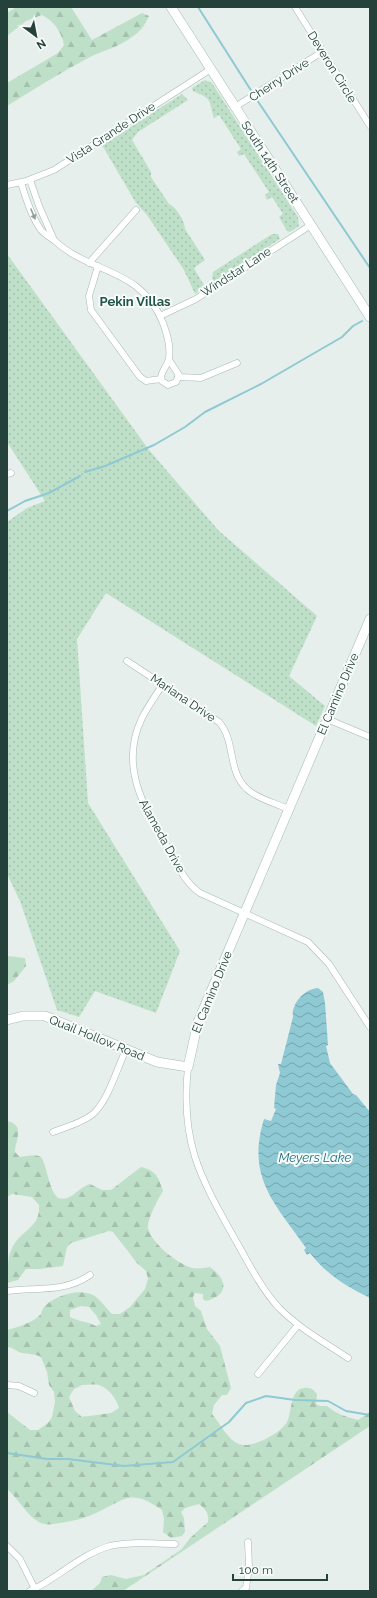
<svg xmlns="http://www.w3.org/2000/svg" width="377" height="1598" font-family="Raleway,sans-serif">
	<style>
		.grass { fill: url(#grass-dots) }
		.forest { fill: url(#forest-firs); fill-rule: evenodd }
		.water { fill: url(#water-waves) }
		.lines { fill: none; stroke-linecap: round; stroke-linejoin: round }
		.stream { stroke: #8ec9d4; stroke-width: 2 }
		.street-casing { stroke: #a8b8b2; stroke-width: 7 }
		.secondary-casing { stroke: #a4bbb3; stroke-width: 10 }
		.street { stroke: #fff; stroke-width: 6 }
		.secondary { stroke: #fff; stroke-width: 9 }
		.oneway { fill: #92a09c }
		.labels { text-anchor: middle; stroke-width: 4; stroke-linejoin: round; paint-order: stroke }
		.street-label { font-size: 12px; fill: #24423a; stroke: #f7fbf9 }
		.neighbourhood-label { font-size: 13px; font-weight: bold; fill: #1f5548; stroke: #f7fbf9 }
		.water-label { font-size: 13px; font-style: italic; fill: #1c6f80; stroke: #f7fbf9 }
	</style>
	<defs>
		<pattern id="grass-dots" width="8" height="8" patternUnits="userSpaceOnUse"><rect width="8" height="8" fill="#bfe0c8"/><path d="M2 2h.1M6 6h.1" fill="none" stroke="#a4c1ad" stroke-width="1.8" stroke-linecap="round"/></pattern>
		<pattern id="forest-firs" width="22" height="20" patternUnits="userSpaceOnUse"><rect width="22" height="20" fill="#bfe0c8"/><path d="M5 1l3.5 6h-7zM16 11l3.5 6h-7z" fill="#a4c1ad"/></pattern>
		<pattern id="water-waves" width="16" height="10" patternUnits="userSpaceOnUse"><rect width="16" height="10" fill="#8ec9d4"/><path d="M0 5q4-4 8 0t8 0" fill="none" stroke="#74a5ad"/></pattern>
	</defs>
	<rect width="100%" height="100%" fill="#e6efeb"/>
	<g class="grass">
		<path d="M205,80L212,83L298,217L299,226L290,232L287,231L279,217L283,214L272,197L267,200L265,195L269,192L244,154L239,156L237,152L241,149L219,115L214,118C208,98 213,100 193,91L192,88Z"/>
		<path d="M182,94L188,100L138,132L132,140L151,172V177L169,204C176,207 185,221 185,229L205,260L194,268L205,287L195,294L184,270L147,215L136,203L102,145Z"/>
		<polygon points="272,234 278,234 280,239 215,281 212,279 213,272"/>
		<polygon points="7,254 149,450 218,530 317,616 289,676 325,706 316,726 106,593 77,639 88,803 180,951 156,1013 95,991 79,1017 57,1010 20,901 7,874 7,522 27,508 45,501 7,442"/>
	</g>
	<g class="forest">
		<path d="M16,7H71L92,40L142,13L149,16C145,25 141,31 132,37C119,47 104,50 90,57C62,72 34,89 7,106V83L58,53L64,45C61,31 54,21 42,15L26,21L7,36V13Z"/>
		<polygon points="7,956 25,958 26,966 14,981 7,985"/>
		<path d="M7,1121C26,1125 15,1140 15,1152L20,1157C25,1156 34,1154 39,1156C47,1159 47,1188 58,1198C72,1202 78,1187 90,1184L102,1190H111L141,1167C157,1171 158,1177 163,1191C158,1199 147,1220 148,1228C151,1243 178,1264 192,1268C197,1269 205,1268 210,1267C228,1280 229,1295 206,1301L203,1299V1294L195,1293L193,1297L195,1306L201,1311L207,1329L220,1346L231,1388L227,1395H222L214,1405L212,1414C220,1423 228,1440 239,1444C252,1449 281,1433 287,1422C292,1412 290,1389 304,1388C310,1387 313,1389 317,1394L316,1404L320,1406H327C337,1414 346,1417 358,1420L370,1412V1426L123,1591H91L100,1583L102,1577L111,1575L126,1579L144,1575L182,1549L190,1538L208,1522C209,1513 206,1510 199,1504L185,1508L181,1512L184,1518L185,1532L182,1536L171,1538L163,1532L164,1519L162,1510C130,1488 126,1499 96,1513C84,1519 72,1521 60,1523C53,1524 46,1526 39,1522C26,1515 18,1498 7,1489V1412L30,1430H38L48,1423L52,1417L55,1402L54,1392L49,1385L47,1372L41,1357C33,1353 30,1355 22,1353C17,1352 13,1347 7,1347V1330C16,1328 34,1322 40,1315C42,1313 42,1309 44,1307C54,1296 79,1288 93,1295C100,1299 106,1308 112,1314H120L130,1307L145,1289L148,1279L146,1271L137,1263L113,1232L109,1231L71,1243L67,1247L63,1266L40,1269H26L18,1280L7,1283C7,1271 7,1253 15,1243C26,1227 40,1227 39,1205L32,1197L12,1194L7,1197ZM81,1306L89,1307L96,1315L101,1324L96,1326C87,1321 79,1322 70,1317V1310ZM82,1385C87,1385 95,1384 99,1385C108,1388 117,1399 119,1408L111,1413L82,1417L75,1411L69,1397L74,1389Z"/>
	</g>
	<path class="water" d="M318,988L323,992L325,1003L328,1045L326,1046L330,1063L353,1094L356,1095L370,1112V1298C347,1287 326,1274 310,1253L307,1255L304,1250L306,1248C275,1203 246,1178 264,1119L271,1121L276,1109L274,1108L276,1085L280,1073L278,1064H281L293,1017C291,1004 304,989 318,988Z"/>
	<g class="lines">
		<g class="stream">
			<polyline points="198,7 252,92"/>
			<polyline points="257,100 370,268"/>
			<polyline points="85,472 105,466 154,445 185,427 205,412 261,384 342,337 353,326 362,321"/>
			<polyline points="7,511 25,501 49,493 80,476"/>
			<polyline points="7,1453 47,1459 68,1459 124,1466 173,1462 229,1422 246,1403 266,1396 295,1400 328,1401 346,1411 370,1415"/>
		</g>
		<defs>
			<g id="street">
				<polyline points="295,7 370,126"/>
				<polyline points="235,107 322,52"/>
				<polyline points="30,180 39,206 54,240"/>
				<path d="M21,183C26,198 31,216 41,230C45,235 50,237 55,241C92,275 141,267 163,323C167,334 171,346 169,358C168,365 162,370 161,377L162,381L168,385L176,382L179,375L169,360"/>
				<polyline points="7,185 26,181 54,170 211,69"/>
				<polyline points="89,263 136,210"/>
				<polyline points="98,266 89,296 91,310 140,377 146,381 161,379"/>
				<polyline points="160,316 196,299 311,225"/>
				<polyline points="178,377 201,378 237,363"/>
				<polyline points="7,474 11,473"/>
				<path d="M127,661L219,722C236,741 227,771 247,789C257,799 276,803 288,809"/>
				<path d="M163,684C156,695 148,706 142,718C119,766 143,805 167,846C176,862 184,882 200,893L308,942L329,964L370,1027"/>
				<polyline points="327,719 370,737"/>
				<path d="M188,1067C180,1143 200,1177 236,1241C249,1264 261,1288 279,1308C299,1328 324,1342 348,1358"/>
				<path d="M53,1132C66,1127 82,1123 93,1114C108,1101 117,1068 126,1050"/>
				<path d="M7,1291C37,1287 64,1293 90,1275"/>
				<polyline points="258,1374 298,1325"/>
				<polyline points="7,1385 19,1386 34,1393"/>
				<polyline points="7,1546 20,1559 35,1589"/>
				<path d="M30,1591C58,1578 81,1554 110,1546C130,1541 154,1544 175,1544"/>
				<polyline points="242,1591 246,1588 249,1567 248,1542"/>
			</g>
			<g id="secondary">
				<polyline points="171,7 370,317"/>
				<polyline points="7,1020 23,1016 45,1016 157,1062 188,1067 198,1022 370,619"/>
			</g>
		</defs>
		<use href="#street" class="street-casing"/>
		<use href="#secondary" class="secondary-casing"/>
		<use href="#street" class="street"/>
		<use href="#secondary" class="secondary"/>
	</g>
	<defs><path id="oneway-solid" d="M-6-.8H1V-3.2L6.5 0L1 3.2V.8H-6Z"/></defs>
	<use class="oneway" href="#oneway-solid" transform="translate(33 214) rotate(67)"/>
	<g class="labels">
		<g class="street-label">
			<text transform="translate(332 67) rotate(58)" y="4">Deveron Circle</text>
			<text transform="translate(279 80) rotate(-33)" y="4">Cherry Drive</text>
			<text transform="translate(111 133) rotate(-33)" y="4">Vista Grande Drive</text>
			<text transform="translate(270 162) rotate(57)" y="4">South 14th Street</text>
			<text transform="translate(236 272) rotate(-33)" y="4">Windstar Lane</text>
			<text transform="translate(338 694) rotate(-67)" y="4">El Camino Drive</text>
			<text transform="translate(183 698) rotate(34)" y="4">Mariana Drive</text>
			<text transform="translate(162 836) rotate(61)" y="4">Alameda Drive</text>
			<text transform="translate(212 992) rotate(-68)" y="4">El Camino Drive</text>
			<text transform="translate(97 1038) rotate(22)" y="4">Quail Hollow Road</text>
		</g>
		<g class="neighbourhood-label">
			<text x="135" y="306">Pekin Villas</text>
		</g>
		<g class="water-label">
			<text x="315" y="1162">Meyers Lake</text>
		</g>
	</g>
	<rect width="377" height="1598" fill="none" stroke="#24423a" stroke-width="16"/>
	<g transform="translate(36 36) rotate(148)" stroke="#f7fbf9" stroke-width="3" paint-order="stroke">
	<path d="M0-3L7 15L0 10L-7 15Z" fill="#24423a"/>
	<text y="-6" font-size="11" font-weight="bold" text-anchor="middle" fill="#24423a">N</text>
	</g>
	<path d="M233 1574v6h94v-6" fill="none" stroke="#24423a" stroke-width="2"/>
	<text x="239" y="1574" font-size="12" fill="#24423a" stroke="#f7fbf9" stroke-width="3" paint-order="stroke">100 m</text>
</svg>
